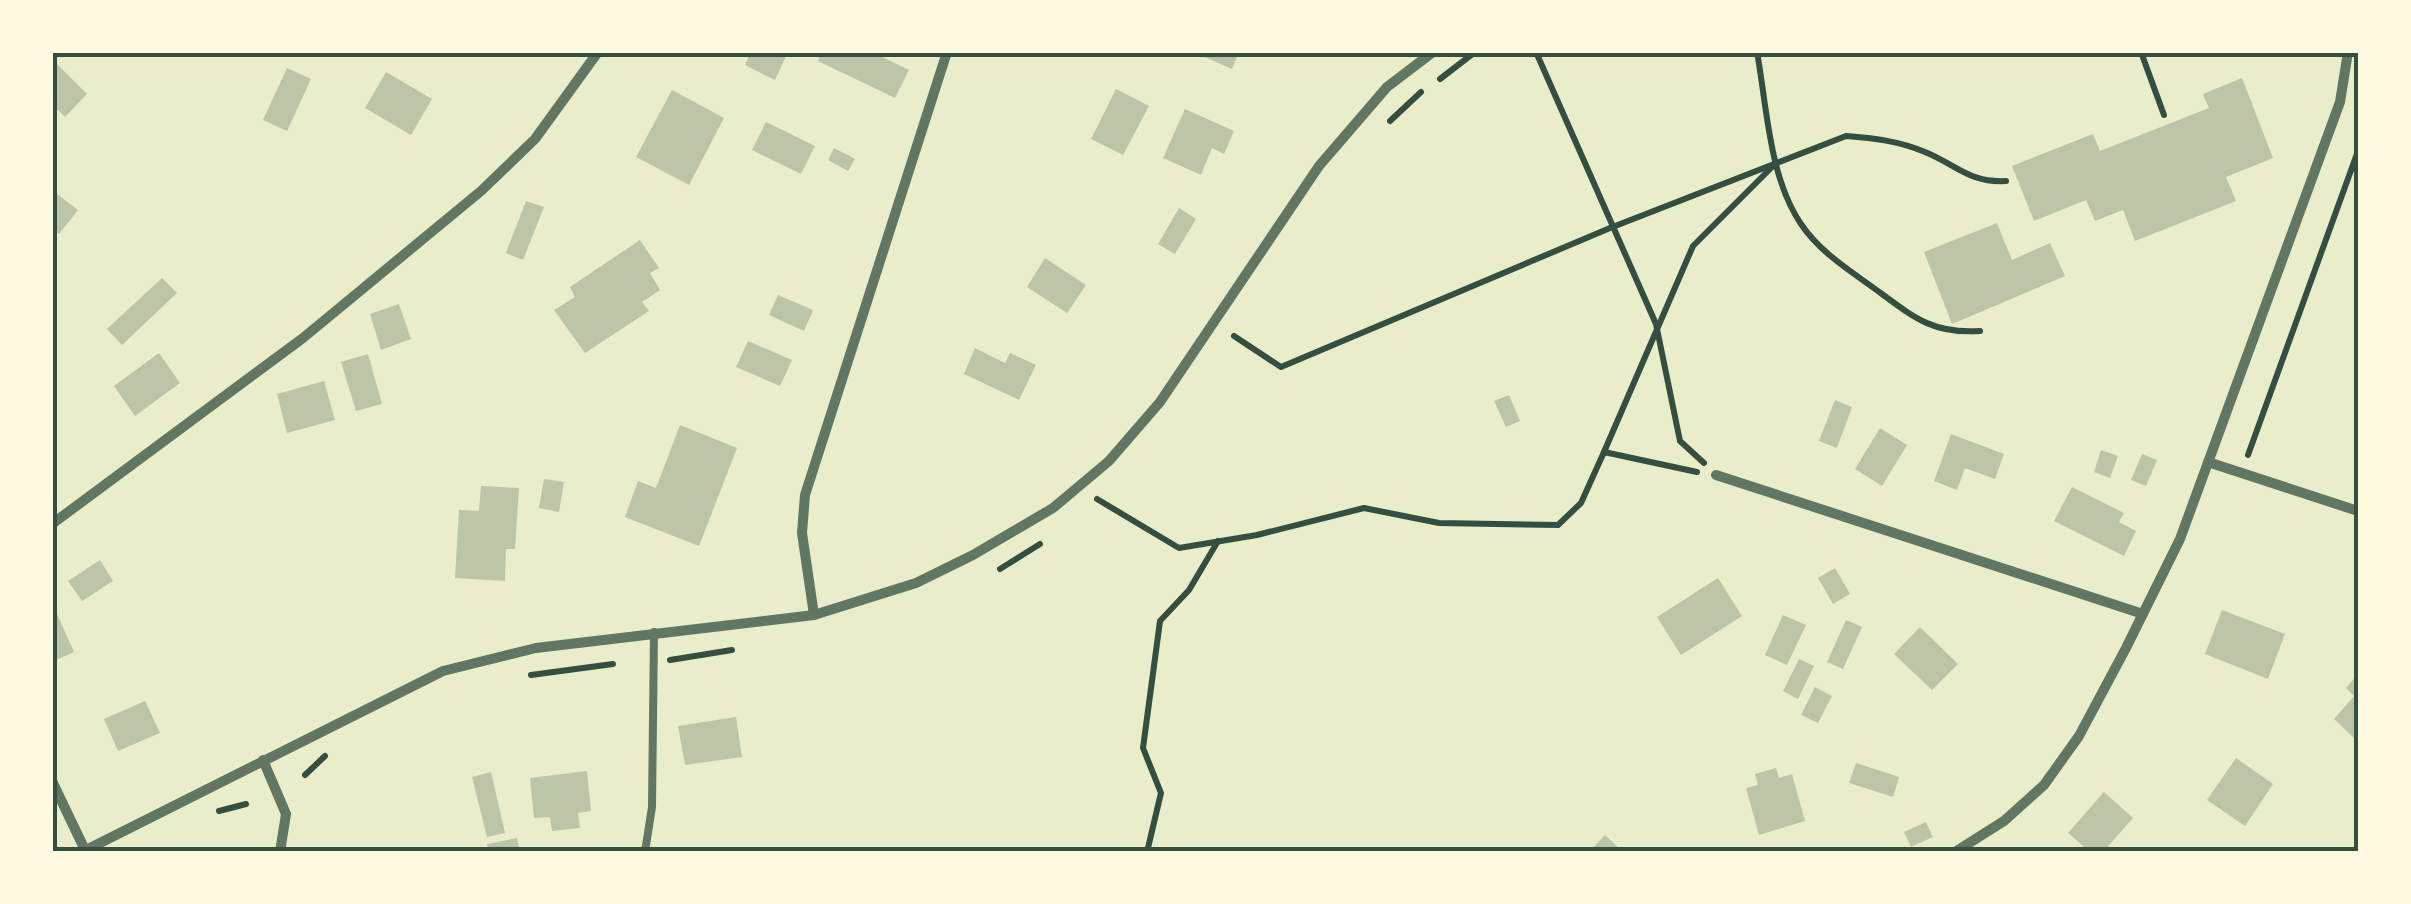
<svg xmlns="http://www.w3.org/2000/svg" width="2411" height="904" font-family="'Work Sans',sans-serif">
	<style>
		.building { fill: #bcc5a7 }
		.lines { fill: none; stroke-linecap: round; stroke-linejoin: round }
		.path { stroke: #344e41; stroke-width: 6 }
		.service { stroke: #617663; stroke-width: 8 }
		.minor { stroke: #617663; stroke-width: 10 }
		.neatline { fill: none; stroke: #344e41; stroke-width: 4 }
	</style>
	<rect width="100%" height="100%" fill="#e9edc9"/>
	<g class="building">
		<polygon points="751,52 788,52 775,80 745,65"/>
		<polygon points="822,52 872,52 909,70 895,98 818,61"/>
		<polygon points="1193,52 1239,52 1232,69"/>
		<polygon points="55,62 87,94 65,117 52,104"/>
		<polygon points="287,68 311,79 287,131 263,120"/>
		<polygon points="386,72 432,99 411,135 365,108"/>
		<polygon points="2242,78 2273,158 2226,177 2236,201 2135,241 2123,210 2095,221 2086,200 2034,221 2012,166 2093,134 2100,151 2209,108 2203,94"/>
		<polygon points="1116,89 1149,106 1123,155 1091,139"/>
		<polygon points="672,90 724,118 689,185 636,157"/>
		<polygon points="1185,109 1234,131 1224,154 1212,148 1201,175 1163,158"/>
		<polygon points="766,122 815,146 801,174 752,150"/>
		<polygon points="834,148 855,159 848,171 828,160"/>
		<polygon points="52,190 78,210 59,234 52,229"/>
		<polygon points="526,201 544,207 523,260 506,253"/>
		<polygon points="1179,208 1196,219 1175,254 1158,244"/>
		<polygon points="1997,223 2012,260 2050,243 2065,276 1952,324 1924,252"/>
		<polygon points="640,240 659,268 650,273 660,290 642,302 649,311 585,353 554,310 575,297 570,287"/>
		<polygon points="1045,258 1086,285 1067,313 1027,287"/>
		<polygon points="162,278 177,293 122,345 107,329"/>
		<polygon points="778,295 813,310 804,331 769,315"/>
		<polygon points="399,304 411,339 381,350 370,314"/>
		<polygon points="748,341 792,360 780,386 736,367"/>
		<polygon points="975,348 1005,363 1010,353 1036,365 1019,400 964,374"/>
		<polygon points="159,353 180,383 135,416 114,386"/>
		<polygon points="368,354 382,404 356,411 341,362"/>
		<polygon points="324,381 335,420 287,433 277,394"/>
		<polygon points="1509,395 1520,421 1506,427 1494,401"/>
		<polygon points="1835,400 1852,407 1837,448 1819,441"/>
		<polygon points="680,425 737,448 699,546 625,517 638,481 656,488"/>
		<polygon points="1880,428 1907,445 1882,486 1855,469"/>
		<polygon points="1951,434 2004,454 1995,479 1965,468 1957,490 1934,481"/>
		<polygon points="2101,450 2118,456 2110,478 2094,472"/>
		<polygon points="2142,454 2157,460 2146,486 2131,480"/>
		<polygon points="544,479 564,482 559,512 539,508"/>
		<polygon points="481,486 519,488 515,549 506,549 505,581 455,578 459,510 479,511"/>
		<polygon points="2072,487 2124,513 2119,522 2136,531 2124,556 2054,521"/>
		<polygon points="100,560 113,581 82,601 68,581"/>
		<polygon points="1835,568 1850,594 1833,604 1818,578"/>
		<polygon points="1718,578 1742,616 1681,655 1657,617"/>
		<polygon points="52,603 74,652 52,662"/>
		<polygon points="2222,610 2285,634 2268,679 2205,654"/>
		<polygon points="1783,615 1806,625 1787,665 1765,655"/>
		<polygon points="1846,620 1862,627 1843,669 1827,662"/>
		<polygon points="1920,627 1958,664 1932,690 1894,654"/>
		<polygon points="1799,659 1814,666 1798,699 1783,691"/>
		<polygon points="2358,674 2358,742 2334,719 2354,696 2346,688"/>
		<polygon points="1815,687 1832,696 1818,723 1801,715"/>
		<polygon points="145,701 160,733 118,751 104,719"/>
		<polygon points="736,717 742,757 685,765 678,726"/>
		<polygon points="2236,758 2273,784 2245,826 2207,800"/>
		<polygon points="1856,763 1899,777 1893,797 1849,783"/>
		<polygon points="1776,768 1779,778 1792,774 1805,821 1759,835 1746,788 1758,785 1755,774"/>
		<polygon points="587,771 591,811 578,813 580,828 552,831 550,817 534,818 530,778"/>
		<polygon points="491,772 505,833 487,837 472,777"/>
		<polygon points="2104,792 2133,818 2103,852 2090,852 2068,833"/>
		<polygon points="1926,822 1933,837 1911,847 1904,832"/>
		<polygon points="1605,835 1623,852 1589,852"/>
		<polygon points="517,838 520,852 489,852 487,844"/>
	</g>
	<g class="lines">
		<g class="path">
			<polyline points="1536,52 1656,324 1680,441 1704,463"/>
			<path d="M1757,52C1767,107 1769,177 1801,224C1821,254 1854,273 1882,294C1917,320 1936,334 1980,331"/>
			<polyline points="2141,52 2164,115"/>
			<polyline points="1440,79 1475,52"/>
			<polyline points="1390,121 1421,92"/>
			<path d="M1234,336L1281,367L1610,228L1846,136C1873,138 1899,141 1925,152C1957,165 1969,183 2006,181"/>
			<polyline points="1604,452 1693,246 1772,167"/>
			<polyline points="2248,455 2358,151"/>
			<polyline points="1097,499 1179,548 1257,535 1364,508 1439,523 1558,525 1581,503 1604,452 1697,472"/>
			<polyline points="1000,569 1040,544"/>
			<polyline points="670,660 732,650"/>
			<polyline points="531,675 613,664"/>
			<polyline points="305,775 325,756"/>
			<polyline points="219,811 246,804"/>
			<polyline points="1147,852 1161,793 1143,748 1160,621 1189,590 1218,541"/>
		</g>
		<polyline class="service" points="645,852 652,807 654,632"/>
		<g class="minor">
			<polyline points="2208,462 2358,511"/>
			<polyline points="1716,475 2143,614"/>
			<polyline points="52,524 303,338 481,191 535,139 598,52"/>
			<polyline points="814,615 802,533 805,495 947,52"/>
			<polyline points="263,760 286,814 280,852"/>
			<polyline points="52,781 85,850"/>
			<polyline points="82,852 443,671 536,648 814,615 916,583 973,555 1053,508 1109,461 1160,402 1319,166 1387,87 1433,52"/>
			<polyline points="1955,852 2004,821 2044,785 2079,736 2126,648 2180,539 2340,102 2348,52"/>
		</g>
	</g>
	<rect width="2411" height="904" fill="none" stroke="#fefae0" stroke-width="110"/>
	<rect x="55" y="55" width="2301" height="794" class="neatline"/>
</svg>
